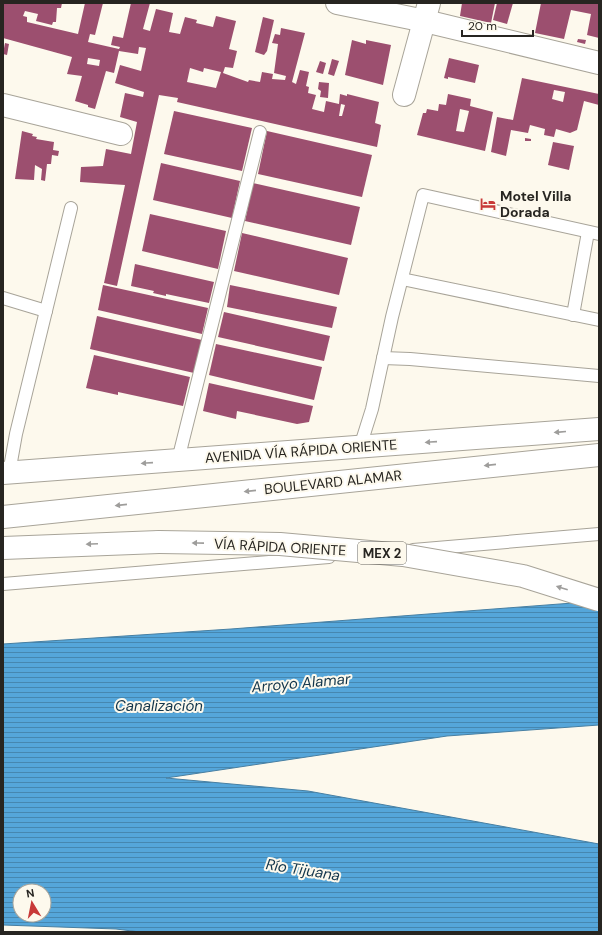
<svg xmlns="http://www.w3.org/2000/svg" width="602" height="935" font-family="'DM Sans',sans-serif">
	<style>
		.water { fill: url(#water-rules); stroke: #477fa2; fill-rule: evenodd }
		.building { fill: #9c4f6f; fill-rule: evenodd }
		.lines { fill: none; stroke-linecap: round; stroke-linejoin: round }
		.lane-casing { stroke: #a8a499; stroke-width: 14 }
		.street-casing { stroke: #a8a499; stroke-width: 24 }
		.secondary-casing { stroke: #a8a499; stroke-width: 24 }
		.highway-casing { stroke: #a8a499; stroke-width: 24 }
		.lane { stroke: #fff; stroke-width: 12 }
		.street { stroke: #fff; stroke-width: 22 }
		.secondary { stroke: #fff; stroke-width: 22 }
		.highway { stroke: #fff; stroke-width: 22 }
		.highway-bridge-casing { stroke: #a8a499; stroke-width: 24; stroke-linecap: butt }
		.highway-bridge { stroke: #fff; stroke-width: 22 }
		.oneway { fill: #9e9d9b }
		.labels { text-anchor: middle; stroke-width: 4; stroke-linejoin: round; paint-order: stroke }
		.shield { fill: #fdf9ed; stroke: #67655e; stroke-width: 1 }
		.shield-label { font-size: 13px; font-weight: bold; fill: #272521 }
		.poi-label { font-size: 14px; font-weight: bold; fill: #272521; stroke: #fdf9ed; text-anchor: start }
		.street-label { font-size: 14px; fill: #272521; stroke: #fdf9ed }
		.water-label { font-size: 15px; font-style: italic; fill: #12354b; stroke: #fdf9ed }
	</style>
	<defs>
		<pattern id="water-rules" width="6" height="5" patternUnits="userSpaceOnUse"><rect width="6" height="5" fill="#55a6da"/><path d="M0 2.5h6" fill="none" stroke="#4687b0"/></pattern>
	</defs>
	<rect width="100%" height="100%" fill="#fdf9ed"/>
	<path class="water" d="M599,601V725L447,736L166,778L308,791L599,844V932H140L116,929L3,925V644L231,629ZM20,891H44V915H20Z"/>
	<g class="building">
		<path d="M3,3H62L61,8H57L56,22H53L52,25L36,21L38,14L25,11L23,16L27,17V22L78,34L85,3H103L95,35L90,34L88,42L119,49L120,47L111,45L113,36L123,38L131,3H150L143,29L150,31L156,9L173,13L169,32L180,34L185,17L197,20L196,23L213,27L216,16L236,21L229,49L237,51L233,68L225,67L223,73L248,82L249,80L260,82L262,72L273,74L272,79L285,80L286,76L274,73L278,44L272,43L275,34L280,35L281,28L305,33L292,82L296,84L300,70L309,72L306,86L309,87L308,93L316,95L312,109L324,112L326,101L339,104L340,94L347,96V94L379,102L375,123L381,125L377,147L177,102L178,98L159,95L117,286L104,283L125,185L80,182L81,167L103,166L106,149L131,154L137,122L120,117L125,93L143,97L144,92L115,83L120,65L141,71L146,48L139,47L138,54L119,51L114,73L106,71L95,109L88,107V105L75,101L82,76L67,74L72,57L3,38ZM88,58L100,60L99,66L87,64ZM190,68L203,72L204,68L221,72L216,88L187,82ZM341,104L345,105L342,116H339Z"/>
		<polygon points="462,3 495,3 491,23 460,16"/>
		<polygon points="497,3 513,3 507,24 493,20"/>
		<polygon points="541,3 599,3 599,38 587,35 591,14 571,10 564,39 535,33"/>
		<polygon points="263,17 274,20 267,51 264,55 255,52"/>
		<polygon points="578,39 586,40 585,44 577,42"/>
		<polygon points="352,40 366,44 366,40 391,45 383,85 345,75"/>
		<polygon points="5,43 9,44 7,55 3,54"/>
		<polygon points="449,58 479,65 475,83 448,77 448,79 444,78"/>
		<polygon points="332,59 339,61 334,76 328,74"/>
		<polygon points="320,61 326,63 323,74 316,72"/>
		<path d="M522,78L599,94V105L584,101L577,130L570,133L556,129L554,137L544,135L545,129L530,125L528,133L511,130L506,156L491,152L497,117L513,120ZM554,90L565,92L563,102L552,99Z"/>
		<polygon points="319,82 329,83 328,98 320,97 321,91 318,89"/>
		<path d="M448,94L471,99L470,106L493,112L485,151L417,135L423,113H426L427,109L438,111L439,104L446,105ZM460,109L469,111L464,132L456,131Z"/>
		<polygon points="174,111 252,128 242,171 164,154"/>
		<polygon points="22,131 33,134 32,136 37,137 36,139 54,142 53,150 59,151 58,156 52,155 51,164 47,164 45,181 41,180 42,169 35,165 34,180 15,179"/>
		<polygon points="267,131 372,155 362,197 258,174"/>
		<polygon points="525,138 531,139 531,141 525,141"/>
		<polygon points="553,142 574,146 569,170 548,165"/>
		<polygon points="161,163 240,181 232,218 153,200"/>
		<polygon points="253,183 360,207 351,245 245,221"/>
		<polygon points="150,214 226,231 218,269 142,251"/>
		<polygon points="242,233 348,258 339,295 234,271"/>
		<polygon points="135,264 214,282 209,303 166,294 166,296 153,293 154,291 131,286"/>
		<polygon points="103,285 208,308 202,334 98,310"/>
		<polygon points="230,285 337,307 332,328 227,307"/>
		<polygon points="224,312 330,336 324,361 218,337"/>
		<polygon points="97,316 202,340 194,373 90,349"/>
		<polygon points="216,344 322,367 314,400 209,375"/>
		<polygon points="94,355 190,377 183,406 118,392 118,395 86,388"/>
		<polygon points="209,383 313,406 309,422 297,424 237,411 236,419 203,411"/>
	</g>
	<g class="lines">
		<defs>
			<g id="lane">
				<polyline points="402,279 599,320"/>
				<polyline points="3,298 46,311"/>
				<polyline points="573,315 588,232"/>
				<polyline points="383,358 410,359 599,376"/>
				<polyline points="360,447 372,409 392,317 423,195 599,234"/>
				<polyline points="178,460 260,132"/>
				<polyline points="9,473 16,434 71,208"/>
				<polyline points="413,550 599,534"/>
				<polyline points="3,584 329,557"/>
			</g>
			<g id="street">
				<polyline points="404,95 429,3"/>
				<polyline points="3,105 121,134"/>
			</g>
			<g id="secondary">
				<polyline points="337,3 425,21 599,63"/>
				<polyline points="3,473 599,429"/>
			</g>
			<g id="highway">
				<polyline points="3,517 599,455"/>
				<polyline points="3,548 159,542"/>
			</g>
		</defs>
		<use href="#lane" class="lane-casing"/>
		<use href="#street" class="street-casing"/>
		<use href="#secondary" class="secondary-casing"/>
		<use href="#highway" class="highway-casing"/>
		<use href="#lane" class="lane"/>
		<use href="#street" class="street"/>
		<use href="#secondary" class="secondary"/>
		<use href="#highway" class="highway"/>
		<defs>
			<polyline id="highway-bridge" points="159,542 280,544 403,555 523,576 599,600"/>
		</defs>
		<use href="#highway-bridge" class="highway-bridge-casing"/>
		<use href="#highway-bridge" class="highway-bridge"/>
	</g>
	<defs><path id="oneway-solid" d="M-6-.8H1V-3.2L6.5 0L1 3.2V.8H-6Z"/></defs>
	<g class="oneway">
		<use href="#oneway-solid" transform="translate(560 432) rotate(175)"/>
		<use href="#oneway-solid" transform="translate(431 442) rotate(176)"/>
		<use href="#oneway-solid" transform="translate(147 463) rotate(176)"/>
		<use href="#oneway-solid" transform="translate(490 465) rotate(174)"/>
		<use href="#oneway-solid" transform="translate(250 491) rotate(174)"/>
		<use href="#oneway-solid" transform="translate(121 505) rotate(174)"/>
		<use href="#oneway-solid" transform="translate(198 543) rotate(-179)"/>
		<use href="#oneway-solid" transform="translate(92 544) rotate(178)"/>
		<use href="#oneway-solid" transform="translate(562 588) rotate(-163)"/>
	</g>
	<defs>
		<symbol id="hotel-bare" viewBox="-9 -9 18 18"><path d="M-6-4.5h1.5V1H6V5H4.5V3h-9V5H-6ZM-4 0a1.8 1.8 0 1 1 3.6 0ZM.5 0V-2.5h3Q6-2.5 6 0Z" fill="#c83938" stroke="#fdf9ed" stroke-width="2.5" paint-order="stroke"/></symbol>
	</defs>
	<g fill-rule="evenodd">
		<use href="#hotel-bare" x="477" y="193" width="22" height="22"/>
	</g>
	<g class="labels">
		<rect class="shield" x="358" y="542" width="48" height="22" rx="3"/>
		<g class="shield-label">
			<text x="382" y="558">MEX 2</text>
		</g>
		<g class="poi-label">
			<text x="500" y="201">Motel Villa<tspan x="500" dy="16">Dorada</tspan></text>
		</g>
		<g class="street-label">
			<text transform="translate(301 451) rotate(-4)" y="5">AVENIDA VÍA RÁPIDA ORIENTE</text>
			<text transform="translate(333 482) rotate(-6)" y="5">BOULEVARD ALAMAR</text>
			<text transform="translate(280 547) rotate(3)" y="5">VÍA RÁPIDA ORIENTE</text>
		</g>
		<g class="water-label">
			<text transform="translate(301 683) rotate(-5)" y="5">Arroyo Alamar</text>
			<text x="159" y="711">Canalización</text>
			<text transform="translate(303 870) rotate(9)" y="5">Río Tijuana</text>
		</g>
	</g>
	<rect width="602" height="935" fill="none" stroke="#272521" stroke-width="8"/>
	<g transform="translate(32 903) rotate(350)"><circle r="19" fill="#fdf9ed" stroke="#a7a49b"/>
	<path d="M0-3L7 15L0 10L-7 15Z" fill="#c83938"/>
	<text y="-6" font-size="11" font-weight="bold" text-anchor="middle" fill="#272521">N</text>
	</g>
	<path d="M462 30v6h71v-6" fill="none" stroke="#272521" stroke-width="2"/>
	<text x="468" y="30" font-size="12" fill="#272521" stroke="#fdf9ed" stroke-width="3" paint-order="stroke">20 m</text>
</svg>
